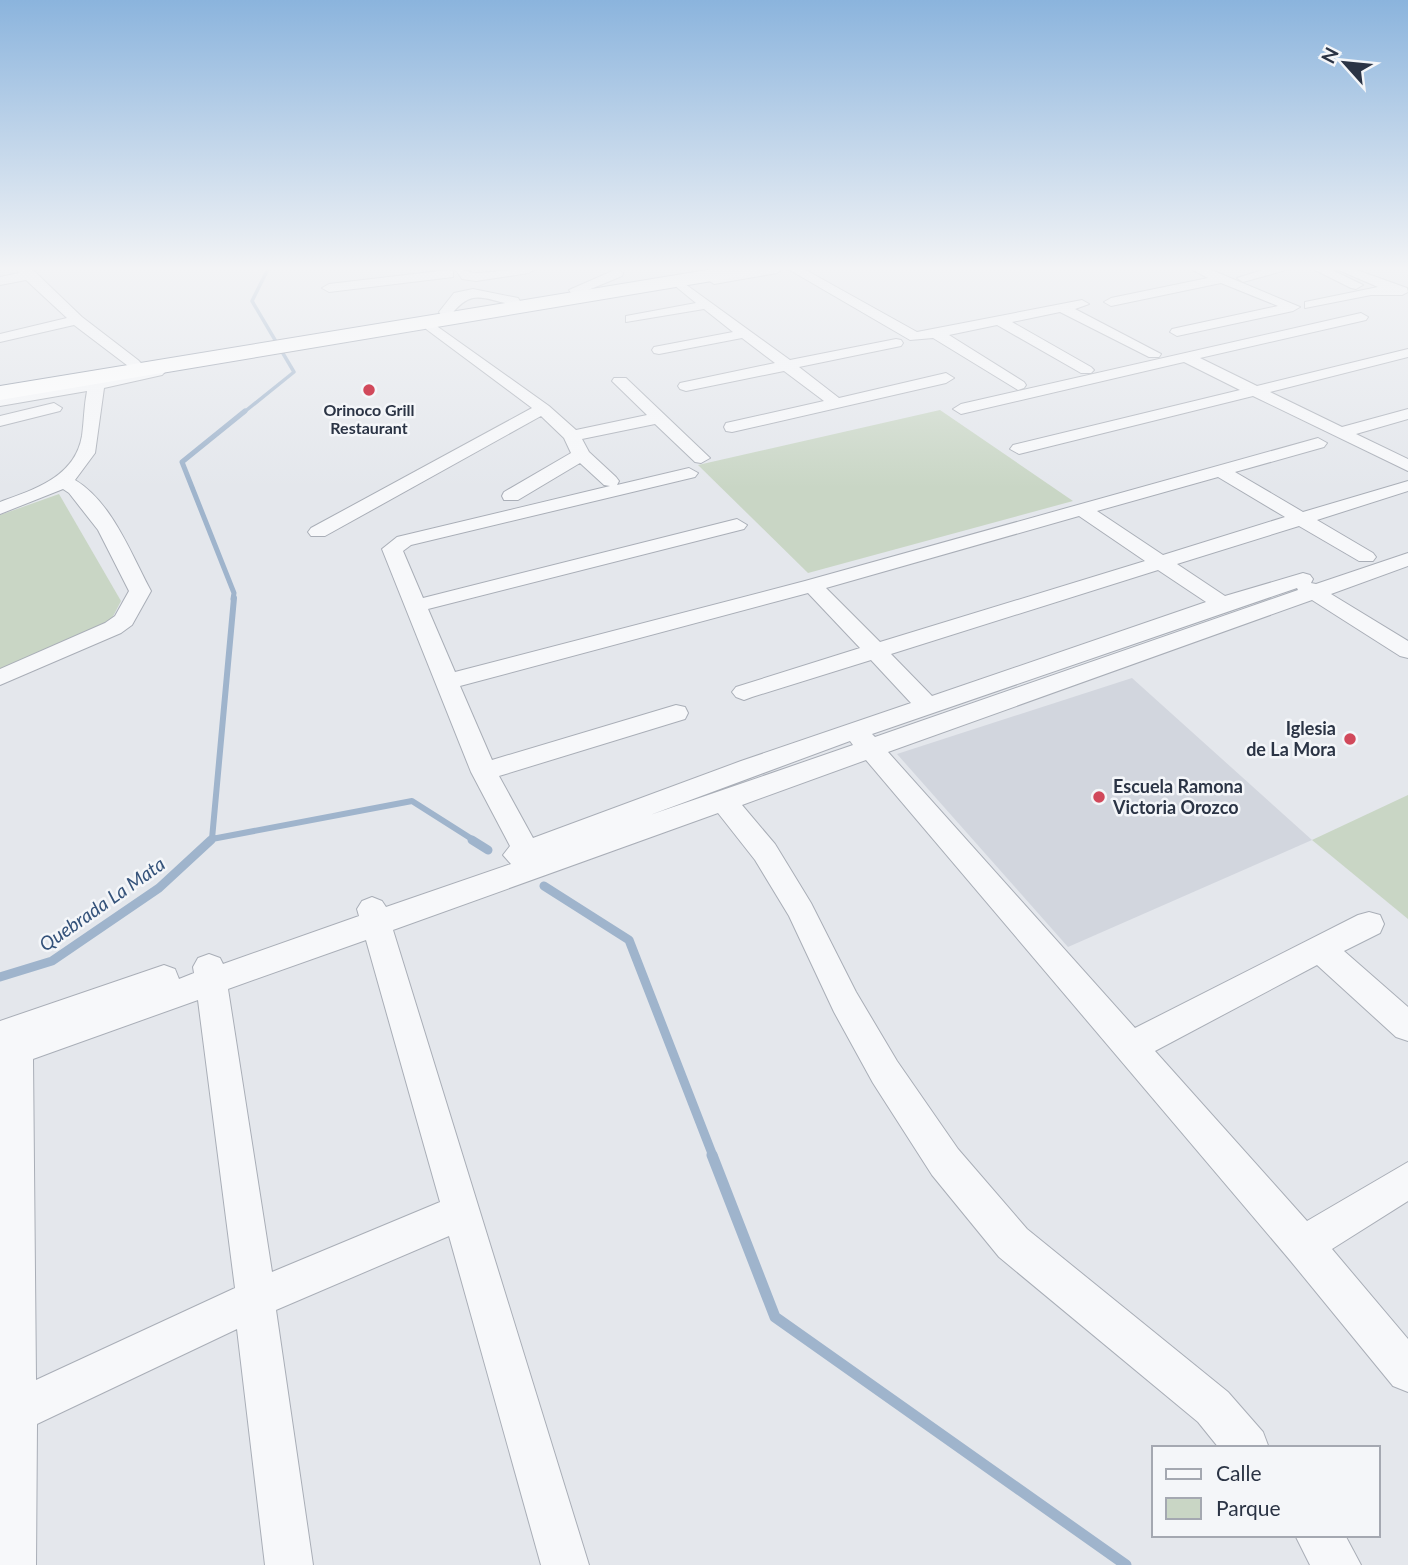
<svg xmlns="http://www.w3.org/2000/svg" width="1408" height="1565" font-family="Lato,sans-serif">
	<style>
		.built { fill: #d2d6de }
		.green { fill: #c9d6c5 }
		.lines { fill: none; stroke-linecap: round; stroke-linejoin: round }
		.stream-far4 { stroke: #9fb4cc; stroke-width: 3.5 }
		.stream-far3 { stroke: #9fb4cc; stroke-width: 5 }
		.stream-far2 { stroke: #9fb4cc; stroke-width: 6 }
		.stream-far1 { stroke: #9fb4cc; stroke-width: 9 }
		.stream { stroke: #9fb4cc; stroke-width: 11 }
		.minor-casing { stroke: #a9aeb7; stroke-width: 2 }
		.highway-casing { stroke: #8b94a3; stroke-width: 2 }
		.minor { fill: #f7f8fa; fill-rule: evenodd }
		.highway { fill: #fff; fill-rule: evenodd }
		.poi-dot { fill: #d1495b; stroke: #f4f6f9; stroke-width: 2.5 }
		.labels { text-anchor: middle; stroke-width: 5; stroke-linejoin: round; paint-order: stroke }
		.far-poi-label { font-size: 16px; font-weight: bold; fill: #2b3445; stroke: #f4f6f9 }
		.poi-label { font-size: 18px; font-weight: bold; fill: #2b3445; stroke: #f4f6f9; text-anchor: end }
		.water-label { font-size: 19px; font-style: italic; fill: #34527a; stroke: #f4f6f9 }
	</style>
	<rect width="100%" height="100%" fill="#e4e7ec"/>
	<polygon class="built" points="1132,678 1312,840 1068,947 897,754"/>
	<g class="green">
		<polygon points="940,410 1073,501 808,573 698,465"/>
		<polygon points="59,494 121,601 106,630 0,675 0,515"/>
		<polygon points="1408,795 1408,919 1312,840"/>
	</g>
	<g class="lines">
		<polyline class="stream-far4" points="243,413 294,372 252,301 268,269"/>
		<polyline class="stream-far3" points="233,599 234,593 182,462 245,411"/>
		<g class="stream-far2">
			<polyline points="234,598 212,839 412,801 475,841"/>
			<polyline points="209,841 212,839"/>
		</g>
		<g class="stream-far1">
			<polyline points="472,840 488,850"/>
			<polyline points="544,886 629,940 713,1156"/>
			<polyline points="0,977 52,961 159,888 211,840"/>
		</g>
		<polyline class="stream" points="712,1155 775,1317 1126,1565"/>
		<defs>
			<g id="minor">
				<polygon points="16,269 30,269 35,272 82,317 138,360 141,363 138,366 128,366 74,325 0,342 0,334 67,318 26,280 0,285 0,277 19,273"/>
				<path d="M455,269C464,269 469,273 477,273C496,272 515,269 535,269L529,273L476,281L462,279Z"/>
				<polygon points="617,269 623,273 622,276 581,293 571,293 569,290"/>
				<polygon points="754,269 783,269 777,273 714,284 708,280 714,276"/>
				<polygon points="788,269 804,269 917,332 1082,300 1089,304 1075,309 1161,354 1159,357 1149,357 1060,312 1012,322 1091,367 1094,370 1091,373 1081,373 997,325 949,335 1024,382 1026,385 1024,388 1018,390 933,338 910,340"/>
				<polygon points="1191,269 1209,269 1300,307 1293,311 1177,336 1170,332 1172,329 1278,306 1221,283 1111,306 1104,302 1111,298 1208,278"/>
				<polygon points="1266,269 1290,269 1243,282 1237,278"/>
				<polygon points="1313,269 1330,269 1363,285 1356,289 1351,288"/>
				<polygon points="1336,269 1354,269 1407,288 1408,292 1402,295 1371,295 1305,308 1305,302 1378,287"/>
				<polygon points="448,270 453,271 453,277 329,292 322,288 329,284"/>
				<polygon points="681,281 790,360 896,339 901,340 903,343 901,346 799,367 839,398 946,373 954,378 946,383 732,432 726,431 724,427 726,423 824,401 784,371 686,391 680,389 678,386 680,383 775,363 742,338 659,354 654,353 652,350 654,347 733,332 704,309 626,322 626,316 696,303 674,285"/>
				<path d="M473,289L518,298L520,301L513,305C483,299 472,288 451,315H441L439,312L454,293Z"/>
				<polygon points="1361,313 1368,317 1366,320 1200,358 1257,386 1408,349 1408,357 1270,392 1342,427 1408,409 1408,419 1356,434 1408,459 1408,471 1253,396 1019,454 1010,449 1013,445 1240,390 1184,362 961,414 953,409 961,404"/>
				<path d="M431,322L549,406L576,430L647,415L612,381L614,378H626L710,458L701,463L695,462L655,424L582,439L589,452L616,477L619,481L617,485L689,468L698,473L695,477L411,545L403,551L423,598L737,519L747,525L744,529L428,609L455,672L805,581L1318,438L1327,443L1324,447L1235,472L1303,512L1408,481V491L1317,520L1373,553L1376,557L1373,561H1359L1299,526L1177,564L1225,596L1303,573L1310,575L1313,579L1311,583L1316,584L1408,553V566L1331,594L1408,641V658L1400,656L1312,600L888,752L1135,1028L1358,915L1369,912L1380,915L1384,924L1380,933L1344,951L1408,1007V1041L1396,1037L1317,965L1155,1051L1307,1221L1408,1162V1201L1332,1249L1408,1339V1392L1393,1386L1289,1259L866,760L742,805L775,844L811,903L856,992L897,1061L958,1149L1027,1229L1228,1392L1263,1432L1269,1448H1219L1198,1422L999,1257L932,1175L873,1083L834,1012L789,916L755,860L718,813L393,930L589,1565H541L449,1236L276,1310L313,1565H265L237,1329L37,1424L36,1565H0V1021L164,965L175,969L179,979L194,973L193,967L198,958L209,954L220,958L223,964L359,916L357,909L362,901L372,897L382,901L386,907L511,864L503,855L510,846L471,772L382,549L397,537L610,486L604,485L580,463L518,500H504L502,496L504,492L571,453L564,438L541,416L325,536H311L308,532L311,528L532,408L426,329V323ZM1218,477L1285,517L1163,555L1097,511ZM1079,516L1145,561L880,642L826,588ZM1158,570L1206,602L932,696L891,654ZM1297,588L1298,590L875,737L872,734ZM808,593L860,648L736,687L732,692L736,697L744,700L752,697L871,660L911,703L741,761L533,838L499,776L685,719L688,713L685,707L676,705L492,760L460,686ZM850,741L853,745L650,815ZM366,940L440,1202L272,1272L228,989ZM198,1000L235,1288L36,1380L33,1059Z"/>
				<path d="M157,367L162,369L165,372L162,375L104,388L95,453L75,480C112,502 131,554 151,591L132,625L121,633L0,685V669L105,623L115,616L129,591L98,530L69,493L63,489L0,514V502C35,489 75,477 82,436C84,421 84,406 87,391L0,406V396L91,381L95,374H105L107,378Z"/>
				<polygon points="54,403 62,408 60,411 0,426 0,416"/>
				<polygon points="1295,1535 1345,1535 1361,1565 1310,1565"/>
			</g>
			<polygon id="highway" points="713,269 757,269 748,275 0,400 0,386"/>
		</defs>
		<use href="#minor" class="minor-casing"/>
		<use href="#highway" class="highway-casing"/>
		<use href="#minor" class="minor"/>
		<use href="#highway" class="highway"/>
	</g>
	<linearGradient id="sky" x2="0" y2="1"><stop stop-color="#8bb4dd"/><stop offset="0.55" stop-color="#f3f4f6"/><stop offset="1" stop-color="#f3f4f6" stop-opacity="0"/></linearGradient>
	<rect width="1408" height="488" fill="url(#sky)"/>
	<g class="poi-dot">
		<circle cx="369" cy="390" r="7"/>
		<circle cx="1350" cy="739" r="7"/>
		<circle cx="1099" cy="797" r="7"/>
	</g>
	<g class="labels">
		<g class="far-poi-label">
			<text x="369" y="416">Orinoco Grill<tspan x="369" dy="18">Restaurant</tspan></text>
		</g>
		<g class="poi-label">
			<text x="1336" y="735">Iglesia<tspan x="1336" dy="21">de La Mora</tspan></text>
			<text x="1113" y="793" text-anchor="start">Escuela Ramona<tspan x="1113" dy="21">Victoria Orozco</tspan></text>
		</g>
		<g class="water-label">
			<text transform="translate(102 904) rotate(-35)" y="7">Quebrada La Mata</text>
		</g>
	</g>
	<rect x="1152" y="1446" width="228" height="91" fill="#f4f6f9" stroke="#a4a8b1" stroke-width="2"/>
	<rect x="1166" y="1469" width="35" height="10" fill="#f7f8fa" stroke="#a4a8b1" stroke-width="2"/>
	<text x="1216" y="1481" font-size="21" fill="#2b3445">Calle</text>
	<rect x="1166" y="1498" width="35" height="21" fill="#c9d6c5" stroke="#a4a8b1" stroke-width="2"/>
	<text x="1216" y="1516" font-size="21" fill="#2b3445">Parque</text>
	<g transform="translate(1345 63) rotate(297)" stroke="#f4f6f9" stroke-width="5" paint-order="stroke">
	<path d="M0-5L12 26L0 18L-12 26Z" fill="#2b3445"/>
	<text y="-10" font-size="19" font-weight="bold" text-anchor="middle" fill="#2b3445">N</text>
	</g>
</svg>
